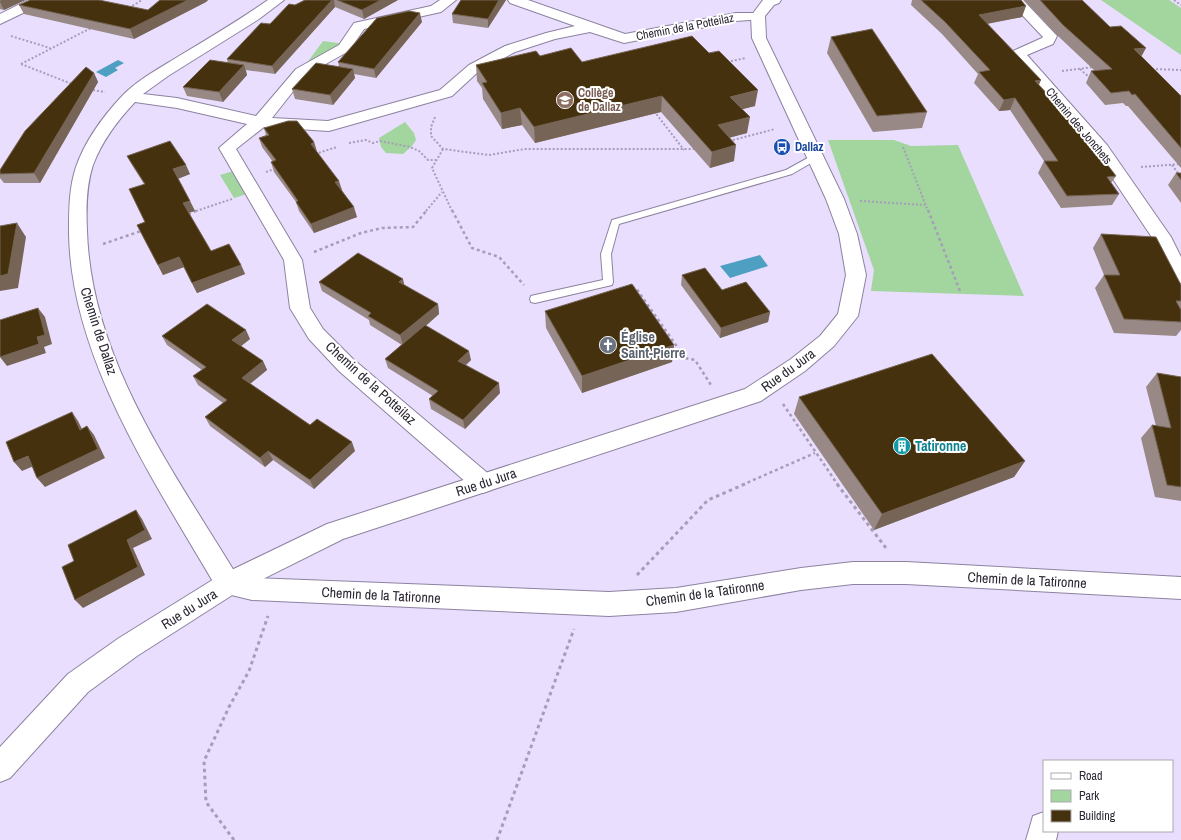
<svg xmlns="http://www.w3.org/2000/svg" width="1181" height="840" font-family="'Archivo Narrow',sans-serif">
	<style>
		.green { fill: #a2d69e }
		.water { fill: #4da0c2 }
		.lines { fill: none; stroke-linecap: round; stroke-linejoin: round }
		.lane-casing { stroke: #8d829f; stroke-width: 2 }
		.street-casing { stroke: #8d829f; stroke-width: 2 }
		.secondary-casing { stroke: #8d829f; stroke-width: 2 }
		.path-far2 { stroke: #a69db6; stroke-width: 2; stroke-dasharray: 2 2; stroke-linecap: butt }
		.path-far1 { stroke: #a69db6; stroke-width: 2.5; stroke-dasharray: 3 3; stroke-linecap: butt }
		.path { stroke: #a69db6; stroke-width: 3; stroke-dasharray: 3.5 3.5; stroke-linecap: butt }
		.lane { fill: #fff; fill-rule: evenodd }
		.street { fill: #fff; fill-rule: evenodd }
		.secondary { fill: #fff; fill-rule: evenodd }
		.wall { fill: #988886 }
		.shaded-wall { fill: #766556 }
		.building { fill: #45310e; stroke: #766556 }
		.labels { text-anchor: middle; stroke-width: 4; stroke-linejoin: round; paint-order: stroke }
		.far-street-label { font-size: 12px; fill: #2c2733; stroke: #fff }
		.far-education-label { font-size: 12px; font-weight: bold; fill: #785e54; stroke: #fff; text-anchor: start }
		.far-transit-label { font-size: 12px; font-weight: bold; fill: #164399; stroke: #fff; text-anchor: start }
		.street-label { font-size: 14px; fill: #2c2733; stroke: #fff }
		.worship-label { font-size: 14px; font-weight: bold; fill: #5b616d; stroke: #fff; text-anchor: start }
		.culture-label { font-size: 14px; font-weight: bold; fill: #0d838f; stroke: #fff; text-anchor: start }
	</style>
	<rect width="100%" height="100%" fill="#eadeff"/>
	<g class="green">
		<polygon points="1101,0 1169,0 1181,8 1181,55"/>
		<polygon points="323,41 346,44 326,66 304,67"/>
		<polygon points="405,122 414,133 416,140 412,146 403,154 386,153 381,147 379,138"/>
		<polygon points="828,140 894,140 911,146 958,145 1024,296 871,291 874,270"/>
		<polygon points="240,169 253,192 234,198 220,175"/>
	</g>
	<g class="water">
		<polygon points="118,60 124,63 115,68 118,70 106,77 96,72"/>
		<polygon points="760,255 768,266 730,278 720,266"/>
	</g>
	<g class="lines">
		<defs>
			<polygon id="lane" points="815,154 820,157 818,159 792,174 619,224 611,254 613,282 612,285 535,303 531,302 530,299 531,296 535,295 603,280 601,254 612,220 786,170"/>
			<g id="street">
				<polygon points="28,0 46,0 44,3 0,24 0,14"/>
				<path d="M268,0H284L259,19L168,76L143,94L177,98L256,116L296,69L339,45L354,23L431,6L440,0H456L441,12L364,29L349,51L306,75L272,118L328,121L440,90L469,65L505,46L546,33L575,26L510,3L508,0H528L625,34L736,13H763L765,16L763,19L736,21L624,43L590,32L555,39L515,52L479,71L452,96L329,131L264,127L236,149L302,260L310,308L323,329L353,359L491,476L495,483L491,490L483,493L475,490L339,371L309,339L290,308L284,260L219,148L247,124L177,108L135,102C117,121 102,141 93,165C86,186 86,209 87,231C91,359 172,469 236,574L252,578L609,592L676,588L801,568L853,562H906L1181,577V599L906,584H853L801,590L676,612L609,616L252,600L219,592C157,485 70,359 69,232C69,210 69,188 76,167C85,141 104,115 123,95C139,79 160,68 179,56C209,38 239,20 268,0Z"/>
				<polygon points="1008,0 1023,0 1057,36 1053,44 1027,55 1107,145 1171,237 1181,257 1181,283 1174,281 1155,242 1095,152 1011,54 1013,51 1042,38 1043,37"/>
				<polygon points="1044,812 1044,831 1058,831 1056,840 1026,840 1033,816"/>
			</g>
			<polygon id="secondary" points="763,0 781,0 779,3 774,5 765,16 766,38 844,199 857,234 866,275 858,316 834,346 805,371 761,401 343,539 237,592 137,656 88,692 10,778 0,782 0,747 68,674 119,638 219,576 327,524 745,389 791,359 820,336 838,314 846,275 839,234 826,199 752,38 751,16"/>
		</defs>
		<use href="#lane" class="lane-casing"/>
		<use href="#street" class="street-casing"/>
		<use href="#secondary" class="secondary-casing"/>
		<g class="path-far2">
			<polyline points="1174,0 1181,5"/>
			<polyline points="129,8 142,0"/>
			<polyline points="11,36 50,48"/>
			<polyline points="727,62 746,58"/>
			<polyline points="21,64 91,28"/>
			<polyline points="21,64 72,84"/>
			<polyline points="1080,69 1090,78"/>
			<polyline points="1152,69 1181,70"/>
			<polyline points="1062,71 1094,67"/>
			<polyline points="93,90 105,92"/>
			<polyline points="654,111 684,150"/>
			<polyline points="435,117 431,127 431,136 443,149 489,155 525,149 698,149"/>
			<polyline points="729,141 775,129"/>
			<polyline points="349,143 366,140 373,143 380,141 410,147 419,151 428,160 436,160"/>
			<polyline points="903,147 928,211"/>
			<polyline points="443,149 432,168 452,211"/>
			<polyline points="315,154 337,147"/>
			<polyline points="1172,165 1181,177"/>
			<polyline points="1141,167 1181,164"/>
			<polyline points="266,172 277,168"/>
			<polyline points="860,201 925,205"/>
			<polyline points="196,211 232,199"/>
			<polyline points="426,211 442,192"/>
		</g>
		<g class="path-far1">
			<polyline points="452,210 472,248 499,257 524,285"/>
			<polyline points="928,210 960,291"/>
			<polyline points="188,214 199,210"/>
			<polyline points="103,244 144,230"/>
			<polyline points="314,252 361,233 382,228 413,227 427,210"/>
			<polyline points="632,287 636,288 685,358 695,360 711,385"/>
			<polyline points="783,404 838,485"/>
			<polyline points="742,485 815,453"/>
		</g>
		<g class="path">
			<polyline points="837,484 886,548"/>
			<polyline points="637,575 708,500 745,484"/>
			<polyline points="234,840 206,802 204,761 229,707 249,671 268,616"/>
			<polyline points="497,840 574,629"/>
		</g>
		<use href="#lane" class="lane"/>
		<use href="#street" class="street"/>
		<use href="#secondary" class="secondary"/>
	</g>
	<g class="wall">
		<polygon points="0,0 25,0 4,10 0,9"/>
		<polygon points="160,0 208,0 206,2 134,39 24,14 19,5 148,10"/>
		<polygon points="305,0 398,0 364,19 335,7 275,74 246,70 247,75 223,102 187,96 183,87 228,63 227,59 295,5"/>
		<polygon points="506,0 488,28 453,23 452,14"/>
		<polygon points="912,0 1021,0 1022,17 987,24 1116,176 1111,183 1119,194 1112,205 1061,208 1038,173 1044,161 1010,110 999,111 974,83 978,74 942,34 911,5"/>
		<polygon points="1024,0 1082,0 1141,57 1181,96 1181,168 1128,106 1126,106 1123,103 1105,105 1086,83 1091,71 1095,71 1058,36"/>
		<polygon points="422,22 376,78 354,74 355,78 333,105 295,99 292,89 339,66 338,62"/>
		<polygon points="831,37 927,112 922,128 873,132 827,53"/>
		<polygon points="540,56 582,62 755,106 742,109 747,133 729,138 734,161 710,168 661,112 535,143 522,125 502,129 483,99 482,88 477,81 476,65"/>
		<polygon points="94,73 98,82 40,183 4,183 0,178 0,170"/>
		<polygon points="264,128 314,142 317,152 342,190 357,217 314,233 299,211 296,202 274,172 271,162 273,162 262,147 259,138 266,135"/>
		<polygon points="127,156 190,174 178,179 195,211 189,213 211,251 241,265 245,274 197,293 184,267 163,275 137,225 145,222 144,184 132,165"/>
		<polygon points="1176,173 1181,173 1181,203 1168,185"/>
		<polygon points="1101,234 1181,285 1181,330 1176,336 1114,333 1095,288 1104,275 1093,248"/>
		<polygon points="682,275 722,290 770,312 768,322 720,338 681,285"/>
		<polygon points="319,282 404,285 438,304 439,314 426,326 471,360 466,365 500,393 465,429 431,409 429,399 433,396 388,368 385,359 402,345 370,325 369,320 322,291"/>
		<polygon points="545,311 674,345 672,362 582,393 546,328"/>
		<polygon points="162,336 250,339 241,346 263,361 267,370 250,384 310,425 355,451 314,489 273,460 265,467 210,426 205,417 223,403 198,385 193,376 202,370 167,345"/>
		<polygon points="1157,373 1181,377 1181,501 1155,497 1141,438 1152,425 1156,426 1146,387"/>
		<polygon points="799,397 1025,461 1014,477 874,530 794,414"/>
	</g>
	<g class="shaded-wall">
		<polygon points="1,0 25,0 4,10 0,2 0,1"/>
		<polygon points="188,0 208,0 206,2 134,39 130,29"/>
		<polygon points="332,0 334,0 335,7 275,74 272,66"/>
		<polygon points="381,0 398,0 364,19 362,10"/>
		<polygon points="499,0 506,0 488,28 488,19"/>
		<polygon points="1026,6 1022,17 975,26 979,15"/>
		<polygon points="420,13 422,22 376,78 374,69"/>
		<polygon points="1146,48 1140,59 1134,49"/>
		<polygon points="244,65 247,75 223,102 219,92"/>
		<polygon points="353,69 355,78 333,105 330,95"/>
		<polygon points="94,73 98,82 40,183 34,173"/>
		<polygon points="1041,80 1036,92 1035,81"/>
		<polygon points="758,90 755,106 728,113 730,97"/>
		<polygon points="662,96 661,112 535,143 534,127"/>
		<polygon points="1015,98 1010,110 999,111 1004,100"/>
		<polygon points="520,108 522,125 502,129 501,113"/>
		<polygon points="750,117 747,133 716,141 718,125"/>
		<polygon points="314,142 317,152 311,144"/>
		<polygon points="736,145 734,161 710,168 712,152"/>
		<polygon points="186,165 190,174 177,179 173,169"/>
		<polygon points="339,181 342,190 338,192 335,182"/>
		<polygon points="190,201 195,211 187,213 183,203"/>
		<polygon points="354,207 357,217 314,233 311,224"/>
		<polygon points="17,223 26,237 18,288 0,291 0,276"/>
		<polygon points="179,257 184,267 163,275 158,265"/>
		<polygon points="241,265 245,274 197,293 192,283"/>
		<polygon points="403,279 405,288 399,282"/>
		<polygon points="438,304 439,314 403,345 400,335"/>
		<polygon points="38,308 45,317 52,344 44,347 46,353 7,366 0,357 37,337"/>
		<polygon points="770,312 768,322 720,338 721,328"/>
		<polygon points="246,330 250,339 236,350 232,340"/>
		<polygon points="674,345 672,362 582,393 582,376"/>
		<polygon points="469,351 471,360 460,370 458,361"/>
		<polygon points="263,361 267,370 246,387 242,378"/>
		<polygon points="499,383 500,393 465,429 463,420"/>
		<polygon points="72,412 78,421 87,439 80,430"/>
		<polygon points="87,426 94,435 105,458 45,487 37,478"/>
		<polygon points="352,442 355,451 314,489 310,480"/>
		<polygon points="268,451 273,460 265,467 260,458"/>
		<polygon points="28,456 36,465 22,471 14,462"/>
		<polygon points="1025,461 1014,477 874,530 882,514"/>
		<polygon points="136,510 142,519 152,539 133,548 145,575 83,608 75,600 127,540"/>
	</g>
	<g class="building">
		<polygon points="30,0 99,0 148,10 160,0 188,0 130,29 19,5"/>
		<polygon points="305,0 332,0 272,66 227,59 261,23 270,24 289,4 295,5"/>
		<polygon points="337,0 381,0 362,10"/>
		<polygon points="461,0 499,0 488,19 452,14"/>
		<polygon points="921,0 1021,0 1026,6 979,15 1041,80 1035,81 1078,126 1116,176 1107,177 1119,194 1067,196 1044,161 1058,161 1015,98 1004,100 979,72 990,70 945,22"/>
		<polygon points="1040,0 1082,0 1110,27 1121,26 1146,48 1134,49 1181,96 1181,148 1135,94 1132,95 1129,91 1111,93 1091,71 1112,69 1063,25"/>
		<polygon points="409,11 420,13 374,69 338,62 377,18"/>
		<polygon points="872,29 927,112 877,116 831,37"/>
		<polygon points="692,36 709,53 719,51 758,90 730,97 750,117 718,125 736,145 712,152 662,96 534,127 520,108 501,113 482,83 487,82 476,65 536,51 540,56 571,48 582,62"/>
		<polygon points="210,60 244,65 219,92 183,87"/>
		<polygon points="316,63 353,69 330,95 292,89"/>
		<polygon points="86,67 94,73 34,173 0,174 0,170 25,131"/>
		<polygon points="288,121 297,121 314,142 311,144 339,181 335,182 354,207 311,224 296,202 298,201 271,162 276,160 259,138 269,135 264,128"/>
		<polygon points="170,141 186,165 173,169 190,201 183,203 211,251 229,244 241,265 192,283 179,257 158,265 137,225 145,222 129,189 145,184 127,156"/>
		<polygon points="1176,173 1181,173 1181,180"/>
		<polygon points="17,223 8,274 0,276 0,226"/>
		<polygon points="1101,234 1156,237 1181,285 1181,301 1176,301 1181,310 1181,322 1124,319 1104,275 1120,275"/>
		<polygon points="358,253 403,279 399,282 438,304 400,335 368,316 371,313 319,282"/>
		<polygon points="705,268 722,290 746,282 770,312 721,328 682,275"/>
		<polygon points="632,284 674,345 582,376 545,311"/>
		<polygon points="207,304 246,330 232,340 263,361 242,378 310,425 317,419 352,442 310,480 268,451 260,458 205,417 227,400 193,376 206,367 162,336"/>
		<polygon points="38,308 45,335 37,337 39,344 0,357 0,320"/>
		<polygon points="425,325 469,351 458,361 499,383 463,420 429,399 438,391 385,359"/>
		<polygon points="932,354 1025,461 882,514 799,397"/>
		<polygon points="1157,373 1181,377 1181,487 1167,485 1152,425 1171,428"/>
		<polygon points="72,412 80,430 87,426 98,449 37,478 28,456 14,462 6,442"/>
		<polygon points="136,510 145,530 127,540 138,567 75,600 62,567 74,561 68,545"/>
	</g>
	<defs>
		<symbol id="school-disc" viewBox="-11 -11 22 22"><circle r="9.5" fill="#8d6e63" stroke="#fff"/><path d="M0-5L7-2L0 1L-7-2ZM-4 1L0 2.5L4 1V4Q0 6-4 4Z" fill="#fff"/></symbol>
		<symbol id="bus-disc" viewBox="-11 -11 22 22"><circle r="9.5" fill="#1a4fb4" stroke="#fff"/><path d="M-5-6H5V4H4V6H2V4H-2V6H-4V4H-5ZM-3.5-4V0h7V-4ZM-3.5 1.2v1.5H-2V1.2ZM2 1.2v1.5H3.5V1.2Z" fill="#fff"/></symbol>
		<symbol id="church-disc" viewBox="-11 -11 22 22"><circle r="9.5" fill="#6b7280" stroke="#fff"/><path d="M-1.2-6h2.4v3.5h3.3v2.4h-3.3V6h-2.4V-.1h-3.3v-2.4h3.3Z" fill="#fff"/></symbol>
		<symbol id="building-disc" viewBox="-11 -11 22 22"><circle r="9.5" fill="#0f9aa8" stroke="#fff"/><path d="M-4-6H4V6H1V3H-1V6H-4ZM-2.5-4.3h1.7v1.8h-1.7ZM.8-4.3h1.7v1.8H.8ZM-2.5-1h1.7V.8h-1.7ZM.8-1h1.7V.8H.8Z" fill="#fff"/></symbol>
	</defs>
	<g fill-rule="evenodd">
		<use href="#school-disc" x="555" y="90" width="20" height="20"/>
		<use href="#bus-disc" x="772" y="137" width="20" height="20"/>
		<use href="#church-disc" x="598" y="335" width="20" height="20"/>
		<use href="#building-disc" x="892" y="436" width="20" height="20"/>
	</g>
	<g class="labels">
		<g class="far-street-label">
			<text transform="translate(685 27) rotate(-11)" y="4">Chemin de la Potteilaz</text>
			<text transform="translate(1079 126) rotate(50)" y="4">Chemin des Jonchets</text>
		</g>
		<g class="far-education-label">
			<text x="578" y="97">Collège<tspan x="578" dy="14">de Dallaz</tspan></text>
		</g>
		<g class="far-transit-label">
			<text x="795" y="151">Dallaz</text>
		</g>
		<g class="street-label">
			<text transform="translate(99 331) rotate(72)" y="5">Chemin de Dallaz</text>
			<text transform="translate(788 370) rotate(-36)" y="5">Rue du Jura</text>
			<text transform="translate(371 383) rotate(42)" y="5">Chemin de la Potteilaz</text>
			<text transform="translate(486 482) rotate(-18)" y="5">Rue du Jura</text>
			<text transform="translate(1027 580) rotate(3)" y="5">Chemin de la Tatironne</text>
			<text transform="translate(705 593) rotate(-8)" y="5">Chemin de la Tatironne</text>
			<text transform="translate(381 595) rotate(3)" y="5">Chemin de la Tatironne</text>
			<text transform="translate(189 609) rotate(-32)" y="5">Rue du Jura</text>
		</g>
		<g class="worship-label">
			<text x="621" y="342">Église<tspan x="621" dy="16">Saint-Pierre</tspan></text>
		</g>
		<g class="culture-label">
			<text x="915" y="451">Tatironne</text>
		</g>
	</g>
	<rect x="1043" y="760" width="130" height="72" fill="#ffffff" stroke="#aba9ad"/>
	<rect x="1051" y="773" width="20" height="6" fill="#ffffff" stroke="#aba9ad"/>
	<text x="1079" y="780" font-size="12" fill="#2c2733">Road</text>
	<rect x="1051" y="790" width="20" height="12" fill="#a2d69e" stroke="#aba9ad"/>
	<text x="1079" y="800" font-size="12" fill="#2c2733">Park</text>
	<rect x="1051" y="810" width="20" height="12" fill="#45310e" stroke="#aba9ad"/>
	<text x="1079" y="820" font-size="12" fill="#2c2733">Building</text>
</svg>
